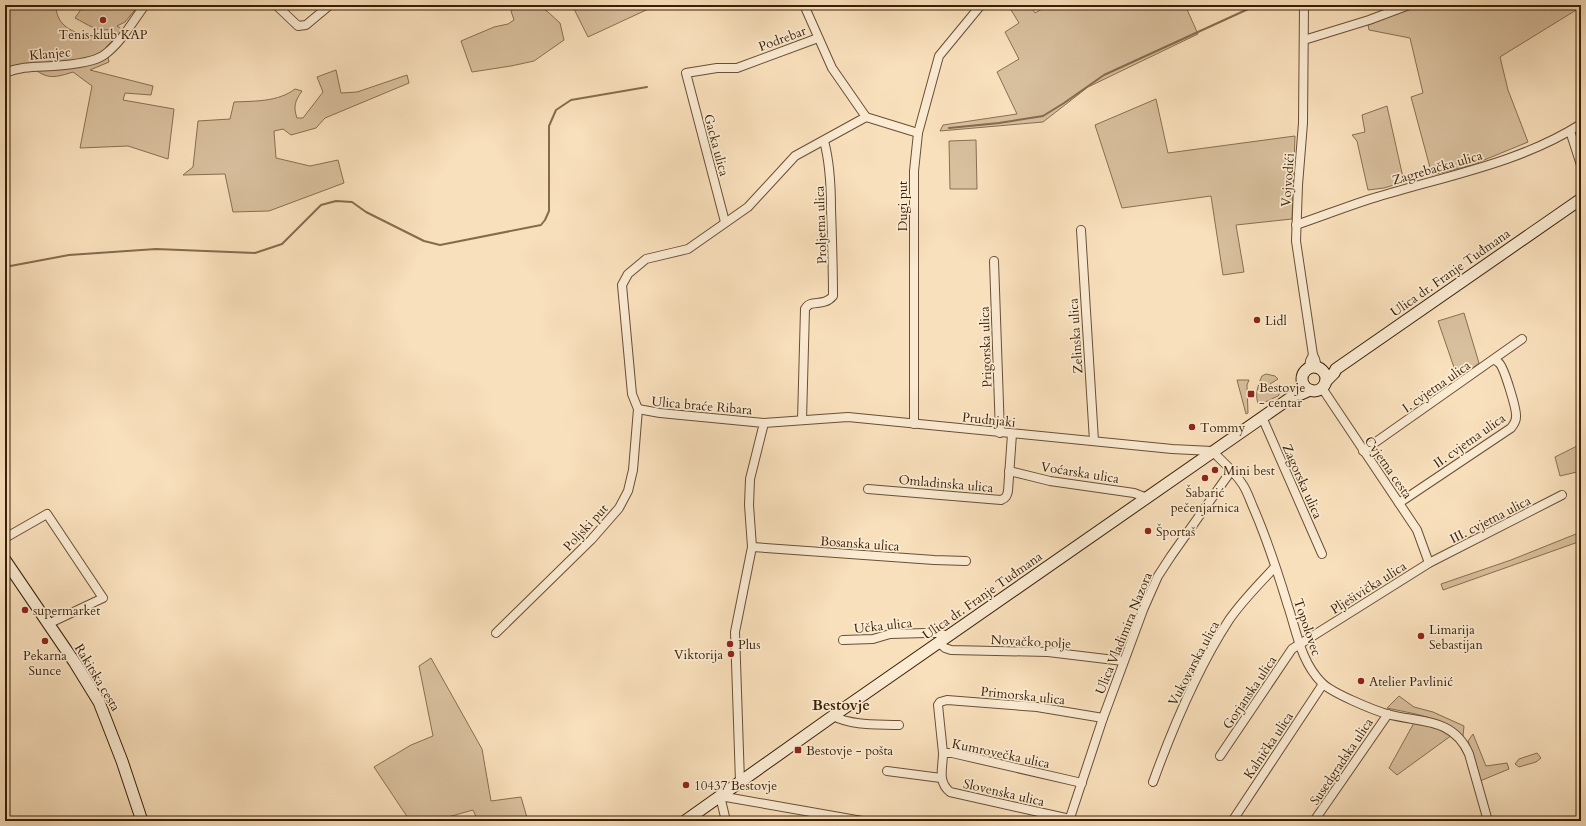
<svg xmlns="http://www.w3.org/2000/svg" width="1586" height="826" font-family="Cardo,serif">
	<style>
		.green { fill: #d8bf9d; stroke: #886f51 }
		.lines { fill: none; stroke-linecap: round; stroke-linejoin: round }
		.stream { stroke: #856b4e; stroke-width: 2 }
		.street-casing { stroke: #694f33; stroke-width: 10 }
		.secondary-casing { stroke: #391f05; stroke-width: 13 }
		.street { stroke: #fbebd3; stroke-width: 8 }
		.secondary { stroke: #fbebd3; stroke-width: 11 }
		.poi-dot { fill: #8f2418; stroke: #fbebd3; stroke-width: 1.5 }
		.labels { text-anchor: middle; stroke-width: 3.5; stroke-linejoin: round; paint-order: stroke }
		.poi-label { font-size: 13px; fill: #391f05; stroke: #fbebd3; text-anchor: start }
		.street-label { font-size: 13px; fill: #391f05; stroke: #fbebd3 }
		.quarter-label { font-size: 15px; font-weight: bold; fill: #391f05; stroke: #fbebd3 }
	</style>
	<rect width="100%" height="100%" fill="#f9e0bc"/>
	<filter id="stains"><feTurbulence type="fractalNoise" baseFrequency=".005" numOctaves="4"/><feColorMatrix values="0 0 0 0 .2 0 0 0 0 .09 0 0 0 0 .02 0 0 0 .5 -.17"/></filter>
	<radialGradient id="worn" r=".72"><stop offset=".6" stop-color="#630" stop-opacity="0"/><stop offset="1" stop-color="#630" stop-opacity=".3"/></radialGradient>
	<g class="green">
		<path d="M5,5H55C56,10 58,19 62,23C72,35 100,41 111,29C98,33 87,24 75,18L84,5H139L125,22L117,26L123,30L106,47L109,62L90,70L153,86L151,95L125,93L123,100L174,109L168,159L128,146L80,148L92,86L73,72C51,79 46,79 28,64L5,69Z"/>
		<polygon points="521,5 538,5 548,12 560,23 564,40 534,61 511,66 472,72 461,41 494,27 508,24 514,20 511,11"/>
		<polygon points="572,5 657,5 588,37"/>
		<polygon points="1008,5 1030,5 1035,13 1049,5 1185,5 1198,34 1088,87 1043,122 940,131 943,125 1017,114 997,72 1019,59 1005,32 1019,23"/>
		<polygon points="1417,5 1581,5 1581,7 1500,57 1508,90 1528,142 1472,165 1432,175 1411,97 1423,93 1410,38 1369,30 1368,25"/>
		<path d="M336,70L341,93L357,92L407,75L409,83L325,118L316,128L291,135L283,129L274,131L276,158L310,166L338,160L344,183L269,211L233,212L225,174L183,175L193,167L198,121L230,119L234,102C255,101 278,102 295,89L302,91C295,101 293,106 297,118H303L323,92L317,77Z"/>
		<polygon points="1156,99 1168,153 1295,136 1292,219 1236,225 1244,272 1223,275 1211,196 1122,208 1095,125"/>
		<polygon points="1387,106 1404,182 1384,188 1368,190 1357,141 1352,135 1365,132 1362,115"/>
		<polygon points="976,140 977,189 950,189 949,141"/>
		<polygon points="1464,313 1479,363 1458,379 1438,321"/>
		<path d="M1266,374L1275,376L1278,379L1270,384L1271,387L1280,384L1281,392L1278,396L1259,405C1254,397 1258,384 1262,376Z"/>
		<polygon points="1237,380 1249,380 1247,385 1248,413 1246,414"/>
		<polygon points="1581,444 1581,471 1560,476 1555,457"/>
		<polygon points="1581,532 1581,541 1443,590 1441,584 1511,560"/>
		<polygon points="431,658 482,749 491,801 521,797 528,821 478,821 473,810 448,817 442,821 410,821 374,767 411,745 433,736 419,666"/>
		<path d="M1399,696L1414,707L1433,712L1464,726L1463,736C1442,717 1414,714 1387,708Z"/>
		<polygon points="1415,721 1430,725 1452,735 1397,775 1389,768"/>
		<polygon points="1473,734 1486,766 1507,763 1509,769 1480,781 1473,754 1468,741"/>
		<polygon points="1537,753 1541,758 1536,762 1519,767 1515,764 1519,759"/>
	</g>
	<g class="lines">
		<g class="stream">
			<polyline points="949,128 999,123 1043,116 1064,103 1104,75 1257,5"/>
			<polyline points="5,267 69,255 156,249 255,253 282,244 321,205 336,201 352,202 366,212 424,241 440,245 541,225 545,220 549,211 549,126 556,110 571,100 647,87"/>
		</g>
		<defs>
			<g id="street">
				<polyline points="276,5 298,26 306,25 330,5"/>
				<polyline points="804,5 832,68 866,117"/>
				<polyline points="1304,5 1303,123 1298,185 1296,241 1313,355 1315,359 1317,367"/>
				<polyline points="1304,40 1369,20 1409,5"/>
				<path d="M5,73C21,66 37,67 53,66C68,65 93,63 104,55C121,43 133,21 145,5"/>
				<polyline points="1570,131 1581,165"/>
				<polyline points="725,222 686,73 717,68 737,68 818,38"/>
				<path d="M1296,225C1323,216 1350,205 1377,197C1445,176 1520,163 1581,124"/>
				<polyline points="1081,230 1094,441"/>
				<polyline points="994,261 1000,433"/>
				<polyline points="1309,368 1310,361 1313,355"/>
				<polyline points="1322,388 1417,530 1429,563"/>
				<polyline points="638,409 660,413 764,423 750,479 749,505 752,547 735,632 740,782"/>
				<polyline points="1262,417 1322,554"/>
				<path d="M802,420L805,309C811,298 823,308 833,296C833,267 832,238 831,209C831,186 830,163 824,141"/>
				<path d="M764,423L848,417L1172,449L1212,451C1223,462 1235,472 1243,485C1247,491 1250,500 1253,507C1267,539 1278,573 1288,606C1297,633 1301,662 1322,683C1332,693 1373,710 1387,714C1420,723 1453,717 1469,754L1488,821"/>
				<polyline points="914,424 914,171 918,133 939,56 981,5"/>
				<polyline points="1363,451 1522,339"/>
				<polyline points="1009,471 1050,481 1134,493 1147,498"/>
				<path d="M868,489L1001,500C1006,498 1007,496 1008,491L1012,434"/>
				<path d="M1399,503L1511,428C1514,424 1516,422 1516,417C1517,410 1504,367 1499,363C1498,362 1495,360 1494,360"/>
				<polyline points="5,538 47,514 103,598 48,624"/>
				<polyline points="752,547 934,560 966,561"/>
				<polyline points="496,633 591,540 619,508 628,491 633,470 638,409 632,394 622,285 628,274 646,259 688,249 748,207 795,156 866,117 918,133"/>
				<polyline points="843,640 873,639 890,634 926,633 939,633 948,636"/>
				<polyline points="939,643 945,648 951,650 1048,652 1123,661"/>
				<path d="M833,716C853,726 877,724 899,725"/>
				<path d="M943,753C943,768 937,781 950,792L1070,819"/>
				<polyline points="1220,756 1292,649 1429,563 1562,495"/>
				<polyline points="887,771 941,778"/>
				<path d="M1153,782C1173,727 1197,669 1229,620C1242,601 1259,584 1275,567"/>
				<polyline points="1082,783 952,753 943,753 938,705 940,702 947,700 1037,707 1103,718"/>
				<polyline points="1233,820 1323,684"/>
				<polyline points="726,821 720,796 862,821"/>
				<polyline points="1069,821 1103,718 1143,610 1158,576 1171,556 1231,471"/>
				<polyline points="1314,821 1388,714"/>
			</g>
			<g id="secondary">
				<circle cx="1314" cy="379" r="12"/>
				<polyline points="1326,381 1334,373 1336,369 1581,199"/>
				<polyline points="5,560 75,663 99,702 122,761 142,821"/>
				<polyline points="685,821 833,716 1296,394 1301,394 1310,390"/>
			</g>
		</defs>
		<use href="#street" class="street-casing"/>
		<use href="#secondary" class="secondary-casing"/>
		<use href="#street" class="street"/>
		<use href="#secondary" class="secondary"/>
	</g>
	<g class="poi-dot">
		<circle cx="103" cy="20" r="4"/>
		<circle cx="1257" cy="320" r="4"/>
		<rect x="1247" y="390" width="8" height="8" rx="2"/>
		<circle cx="1192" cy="427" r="4"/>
		<circle cx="1215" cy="470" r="4"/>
		<circle cx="1205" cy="478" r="4"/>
		<circle cx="1148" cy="531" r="4"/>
		<circle cx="25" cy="610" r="4"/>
		<circle cx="1421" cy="636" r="4"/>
		<circle cx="45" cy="641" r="4"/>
		<circle cx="730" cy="644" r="4"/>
		<circle cx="731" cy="654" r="4"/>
		<circle cx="1361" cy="681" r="4"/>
		<rect x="794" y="746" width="8" height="8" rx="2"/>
		<circle cx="686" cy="785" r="4"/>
	</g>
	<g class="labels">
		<g class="poi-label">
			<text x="103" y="39" text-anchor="middle">Tenis klub KAP</text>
			<text x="1265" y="325">Lidl</text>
			<text x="1259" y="392">Bestovje<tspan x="1259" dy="15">- centar</tspan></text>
			<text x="1200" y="432">Tommy</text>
			<text x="1223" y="475">Mini best</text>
			<text x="1205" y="497" text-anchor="middle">Šabarić<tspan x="1205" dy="15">pečenjarnica</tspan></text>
			<text x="1156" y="536">Športaš</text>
			<text x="33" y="615">supermarket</text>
			<text x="1429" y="634">Limarija<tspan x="1429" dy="15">Sebastijan</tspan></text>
			<text x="738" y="649">Plus</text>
			<text x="723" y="659" text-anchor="end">Viktorija</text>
			<text x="45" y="660" text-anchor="middle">Pekarna<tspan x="45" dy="15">Sunce</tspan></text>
			<text x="1369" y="686">Atelier Pavlinić</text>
			<text x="806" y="755">Bestovje - pošta</text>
			<text x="694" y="790">10437 Bestovje</text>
		</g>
		<g class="street-label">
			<text transform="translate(782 38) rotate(-20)" y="5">Podrebar</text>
			<text transform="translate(50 53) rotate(-5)" y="5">Klanjec</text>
			<text transform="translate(717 145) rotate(75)" y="5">Gacka ulica</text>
			<text transform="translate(1437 167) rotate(-16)" y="5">Zagrebačka ulica</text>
			<text transform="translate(1287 180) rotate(-86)" y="5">Vojvodići</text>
			<text transform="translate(902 206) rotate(-90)" y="5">Dugi put</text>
			<text transform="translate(820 225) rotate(-92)" y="5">Proljetna ulica</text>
			<text transform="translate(1450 272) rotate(-35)" y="5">Ulica dr. Franje Tuđmana</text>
			<text transform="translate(1075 336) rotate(-94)" y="5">Zelinska ulica</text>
			<text transform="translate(985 347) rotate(-92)" y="5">Prigorska ulica</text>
			<text transform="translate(1436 386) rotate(-35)" y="5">I. cvjetna ulica</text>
			<text transform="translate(702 405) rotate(5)" y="5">Ulica braće Ribara</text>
			<text transform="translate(989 419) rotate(6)" y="5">Prudnjaki</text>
			<text transform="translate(1469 440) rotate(-35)" y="5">II. cvjetna ulica</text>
			<text transform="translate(1389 467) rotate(55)" y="5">Cvjetna cesta</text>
			<text transform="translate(1080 472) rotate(9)" y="5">Voćarska ulica</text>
			<text transform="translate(1303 481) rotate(66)" y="5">Zagorska ulica</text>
			<text transform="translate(946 483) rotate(5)" y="5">Omladinska ulica</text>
			<text transform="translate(1490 519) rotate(-27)" y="5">III. cvjetna ulica</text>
			<text transform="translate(585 527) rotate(-47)" y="5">Poljski put</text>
			<text transform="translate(860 543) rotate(4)" y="5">Bosanska ulica</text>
			<text transform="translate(1368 587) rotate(-32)" y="5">Plješivička ulica</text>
			<text transform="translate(982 595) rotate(-35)" y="5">Ulica dr. Franje Tuđmana</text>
			<text transform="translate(883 625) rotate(-6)" y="5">Učka ulica</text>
			<text transform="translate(1308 627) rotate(71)" y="5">Topolovec</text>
			<text transform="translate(1123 633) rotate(-68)" y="5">Ulica Vladimira Nazora</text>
			<text transform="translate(1031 641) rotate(3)" y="5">Novačko polje</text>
			<text transform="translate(1193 663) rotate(-62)" y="5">Vukovarska ulica</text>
			<text transform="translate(98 677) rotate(59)" y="5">Rakitska cesta</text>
			<text transform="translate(1249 692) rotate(-56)" y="5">Gorjanska ulica</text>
			<text transform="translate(1023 695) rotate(6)" y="5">Primorska ulica</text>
			<text transform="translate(1268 745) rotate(-56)" y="5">Kalnička ulica</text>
			<text transform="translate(1001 753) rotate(12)" y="5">Kumrovečka ulica</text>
			<text transform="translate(1341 761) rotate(-56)" y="5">Susedgradska ulica</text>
			<text transform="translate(1004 792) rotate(13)" y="5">Slovenska ulica</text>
		</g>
		<g class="quarter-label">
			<text x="841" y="710">Bestovje</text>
		</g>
	</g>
	<rect width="1586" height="826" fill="none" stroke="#f9e0bc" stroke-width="20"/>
	<rect x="6" y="6" width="1574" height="814" fill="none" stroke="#391f05" stroke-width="2"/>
	<rect x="10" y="10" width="1566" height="806" fill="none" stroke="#391f05"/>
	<rect width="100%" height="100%" filter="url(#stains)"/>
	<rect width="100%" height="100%" fill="url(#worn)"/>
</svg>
